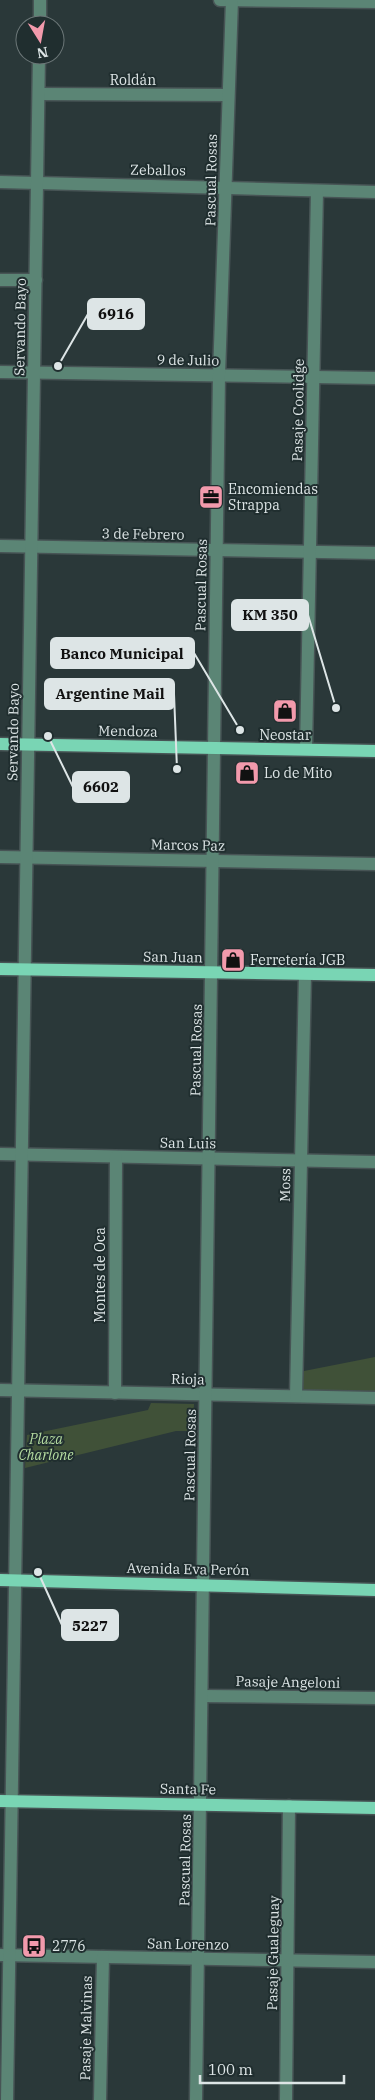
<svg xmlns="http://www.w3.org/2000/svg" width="375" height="2100" font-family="'IBM Plex Serif',serif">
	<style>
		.green { fill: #405138 }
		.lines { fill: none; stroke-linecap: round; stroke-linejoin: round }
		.minor-casing { stroke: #475455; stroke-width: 15 }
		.major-casing { stroke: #475455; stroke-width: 15 }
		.minor { stroke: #5b8575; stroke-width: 12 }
		.major { stroke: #79d5b4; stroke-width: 12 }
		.labels { text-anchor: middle; stroke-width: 4; stroke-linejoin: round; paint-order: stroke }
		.street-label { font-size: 14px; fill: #dde5e6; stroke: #202e2f }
		.poi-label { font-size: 14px; fill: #dde5e6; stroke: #202e2f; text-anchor: start }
		.park-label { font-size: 14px; font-style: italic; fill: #b4dba0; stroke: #202e2f }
		.leader { fill: none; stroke: #dde5e6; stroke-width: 2 }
		.callout-dot { fill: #dde5e6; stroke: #202e2f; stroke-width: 2 }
		.callout { fill: #dde5e6; stroke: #dde5e6; stroke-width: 2 }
		.callout-label { font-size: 15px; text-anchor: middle; font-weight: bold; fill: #111 }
	</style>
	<rect width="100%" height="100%" fill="#2a3839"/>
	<g class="green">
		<polygon points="375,1357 375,1392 299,1391 299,1372"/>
		<polygon points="151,1403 194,1404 193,1431 176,1431 25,1468 27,1435 148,1410"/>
	</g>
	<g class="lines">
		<defs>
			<g id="minor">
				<polyline points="220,0 375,2"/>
				<polyline points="40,25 40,0"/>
				<polyline points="39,94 228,95"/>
				<polyline points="0,182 375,192"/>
				<polyline points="0,280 36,280"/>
				<polyline points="0,372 375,378"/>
				<polyline points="0,546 375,553"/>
				<polyline points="306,749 317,191"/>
				<polyline points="0,857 375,864"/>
				<polyline points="0,1154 375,1162"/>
				<polyline points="0,1390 375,1398"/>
				<polyline points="115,1393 116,1157"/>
				<polyline points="296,1396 305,974"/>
				<polyline points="202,1696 375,1698"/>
				<polyline points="0,1955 375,1962"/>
				<polyline points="7,2100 39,55"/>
				<polyline points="100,2100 103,1957"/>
				<polyline points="196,2100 219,375 232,0"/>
				<polyline points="286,2100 289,1806"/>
			</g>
			<g id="major">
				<polyline points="0,744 375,751"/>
				<polyline points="0,969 375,975"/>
				<polyline points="0,1580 375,1590"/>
				<polyline points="0,1801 375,1808"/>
			</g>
		</defs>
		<use href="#minor" class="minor-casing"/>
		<use href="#major" class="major-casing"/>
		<use href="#minor" class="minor"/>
		<use href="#major" class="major"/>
	</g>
	<defs>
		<symbol id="office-square" viewBox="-11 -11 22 22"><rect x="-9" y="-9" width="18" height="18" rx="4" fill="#f29aac" stroke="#202e2f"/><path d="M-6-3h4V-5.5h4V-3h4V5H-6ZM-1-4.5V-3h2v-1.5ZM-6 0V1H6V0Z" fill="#111"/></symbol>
		<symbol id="shop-square" viewBox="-11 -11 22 22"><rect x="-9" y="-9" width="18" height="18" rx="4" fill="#f29aac" stroke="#202e2f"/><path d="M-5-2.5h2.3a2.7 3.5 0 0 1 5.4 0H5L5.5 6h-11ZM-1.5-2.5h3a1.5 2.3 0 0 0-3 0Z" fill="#111"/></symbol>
		<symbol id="bus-square" viewBox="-11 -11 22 22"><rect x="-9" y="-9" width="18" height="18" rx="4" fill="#f29aac" stroke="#202e2f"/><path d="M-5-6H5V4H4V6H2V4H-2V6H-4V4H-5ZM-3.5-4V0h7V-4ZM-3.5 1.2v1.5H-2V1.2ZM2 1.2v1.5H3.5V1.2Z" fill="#111"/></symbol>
	</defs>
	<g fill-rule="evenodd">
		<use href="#office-square" x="197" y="483" width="28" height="28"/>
		<use href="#shop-square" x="271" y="697" width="28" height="28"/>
		<use href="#shop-square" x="233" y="759" width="28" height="28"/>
		<use href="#shop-square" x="219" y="946" width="28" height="28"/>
		<use href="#bus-square" x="20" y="1932" width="28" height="28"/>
	</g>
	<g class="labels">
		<g class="street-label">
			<text x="133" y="85">Roldán</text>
			<text transform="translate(158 170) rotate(1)" y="5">Zeballos</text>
			<text transform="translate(211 180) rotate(-89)" y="5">Pascual Rosas</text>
			<text transform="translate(20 327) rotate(-89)" y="5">Servando Bayo</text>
			<text transform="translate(188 360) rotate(1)" y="5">9 de Julio</text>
			<text transform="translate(298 410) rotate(-89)" y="5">Pasaje Coolidge</text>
			<text transform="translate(143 534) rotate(1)" y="5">3 de Febrero</text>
			<text transform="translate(201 585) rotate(-89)" y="5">Pascual Rosas</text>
			<text transform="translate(128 731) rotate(1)" y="5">Mendoza</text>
			<text transform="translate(13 732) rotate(-89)" y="5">Servando Bayo</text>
			<text transform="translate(188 845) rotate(1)" y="5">Marcos Paz</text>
			<text transform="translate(173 957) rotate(1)" y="5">San Juan</text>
			<text transform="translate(196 1050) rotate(-89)" y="5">Pascual Rosas</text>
			<text transform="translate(188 1143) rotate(1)" y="5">San Luis</text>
			<text transform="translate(285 1185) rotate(-89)" y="5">Moss</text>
			<text transform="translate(100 1275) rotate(-90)" y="5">Montes de Oca</text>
			<text transform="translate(188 1379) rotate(1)" y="5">Rioja</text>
			<text transform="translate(190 1455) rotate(-89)" y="5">Pascual Rosas</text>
			<text transform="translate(188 1569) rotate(1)" y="5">Avenida Eva Perón</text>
			<text transform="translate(288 1682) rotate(1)" y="5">Pasaje Angeloni</text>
			<text transform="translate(188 1789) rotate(1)" y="5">Santa Fe</text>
			<text transform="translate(185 1860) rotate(-89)" y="5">Pascual Rosas</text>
			<text transform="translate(188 1944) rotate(1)" y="5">San Lorenzo</text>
			<text transform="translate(273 1953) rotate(-89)" y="5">Pasaje Gualeguay</text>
			<text transform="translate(86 2028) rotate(-89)" y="5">Pasaje Malvinas</text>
		</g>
		<g class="poi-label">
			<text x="228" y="494">Encomiendas<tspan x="228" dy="16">Strappa</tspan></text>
			<text x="285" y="740" text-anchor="middle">Neostar</text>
			<text x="264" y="778">Lo de Mito</text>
			<text x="250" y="965">Ferretería JGB</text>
			<text x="52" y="1951">2776</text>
		</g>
		<g class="park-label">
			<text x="46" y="1444">Plaza<tspan x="46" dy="16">Charlone</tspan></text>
		</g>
	</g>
	<path class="leader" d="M58 366L88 314M336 708L308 615M240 730L194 653M177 769L174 694M48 736L73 787M38 1572L62 1625"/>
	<g class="callout-dot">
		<circle cx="58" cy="366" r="5"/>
		<circle cx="336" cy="708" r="5"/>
		<circle cx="240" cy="730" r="5"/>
		<circle cx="177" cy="769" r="5"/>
		<circle cx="48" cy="736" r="5"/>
		<circle cx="38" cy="1572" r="5"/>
	</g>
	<g class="callout">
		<rect x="88" y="299" width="56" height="30" rx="5"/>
		<rect x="232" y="600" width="76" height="30" rx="5"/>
		<rect x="51" y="638" width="143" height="30" rx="5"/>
		<rect x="45" y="679" width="129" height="30" rx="5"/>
		<rect x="73" y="772" width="56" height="30" rx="5"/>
		<rect x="62" y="1610" width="56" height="30" rx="5"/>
	</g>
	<g class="callout-label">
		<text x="116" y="319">6916</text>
		<text x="270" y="620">KM 350</text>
		<text x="122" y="659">Banco Municipal</text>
		<text x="110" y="699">Argentine Mail</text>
		<text x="101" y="792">6602</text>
		<text x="90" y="1631">5227</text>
	</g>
	<g transform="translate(40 40) rotate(169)"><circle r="24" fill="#202e2f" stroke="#6c7778"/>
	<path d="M0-4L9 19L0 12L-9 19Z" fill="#f29aac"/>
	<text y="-8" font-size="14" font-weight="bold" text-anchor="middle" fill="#dde5e6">N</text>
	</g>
	<path d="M200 2075v8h144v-8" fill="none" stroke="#dde5e6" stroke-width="2.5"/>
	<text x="208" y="2075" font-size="15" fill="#dde5e6" stroke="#202e2f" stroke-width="4" paint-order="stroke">100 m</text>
</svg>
